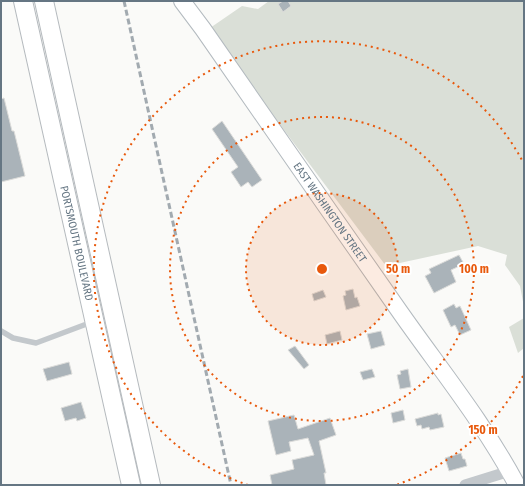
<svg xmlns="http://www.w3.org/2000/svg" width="525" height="486" font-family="'Fira Sans Condensed',sans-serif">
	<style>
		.green { fill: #dadfd7 }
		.building { fill: #aab3b9; stroke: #dcdcda }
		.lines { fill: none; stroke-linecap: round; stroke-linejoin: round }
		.secondary-casing { stroke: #b3babf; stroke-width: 18 }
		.primary-casing { stroke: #b5babe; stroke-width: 20 }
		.service { stroke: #c3c8cc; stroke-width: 5.5 }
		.minor { stroke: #c3c8cc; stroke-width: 11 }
		.secondary { stroke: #fff; stroke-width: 16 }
		.primary { stroke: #fff; stroke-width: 18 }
		.rail { stroke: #a2aab0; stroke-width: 3; stroke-dasharray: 6 3; stroke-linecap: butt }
		.ring { fill: none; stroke: #e8590c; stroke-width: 2; stroke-dasharray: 2 4 }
		.labels { text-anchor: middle; stroke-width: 4; stroke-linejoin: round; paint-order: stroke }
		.street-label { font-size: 11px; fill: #657683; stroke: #fff }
		.centre { fill: #e8590c; stroke: #fff; stroke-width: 2 }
		.ring-label { font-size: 12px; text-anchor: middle; font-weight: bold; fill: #e8590c; stroke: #fff; stroke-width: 4; stroke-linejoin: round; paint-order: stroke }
	</style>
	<rect width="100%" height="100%" fill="#fafaf8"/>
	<g class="green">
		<polygon points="269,1 524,1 524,307 520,286 505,265 507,255 478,246 386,266 272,114 210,28 242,6 258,9"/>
		<polygon points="524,318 524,348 518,353 509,327"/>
	</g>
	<g class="building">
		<polygon points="283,1 288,1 291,6 283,12 278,4"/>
		<polygon points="4,98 12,131 14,131 25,176 1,182 1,99"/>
		<polygon points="222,121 262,180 252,187 248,182 241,187 231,172 238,167 212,129"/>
		<polygon points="459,255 464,264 451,270 456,282 434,293 425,276 431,273 429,269"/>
		<polygon points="353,289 355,298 357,297 360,306 346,310 343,296 346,295 345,291"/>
		<polygon points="323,290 326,297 314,301 312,294"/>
		<polygon points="454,304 456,308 460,306 471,330 460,335 455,325 451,327 443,310"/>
		<polygon points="340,331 342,340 327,344 325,335"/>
		<polygon points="381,331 385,345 371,349 367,334"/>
		<polygon points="295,346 309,365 304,369 288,350"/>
		<polygon points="69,362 72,374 47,381 43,369"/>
		<polygon points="372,369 375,377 363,380 360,372"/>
		<polygon points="408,369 411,387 400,389 397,375 401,374 400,371"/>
		<polygon points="81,402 86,418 77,421 76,418 65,421 61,408"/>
		<polygon points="403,410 405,420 393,423 391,413"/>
		<polygon points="438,413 438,415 441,414 444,427 430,430 429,427 422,429 421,425 417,426 415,419"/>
		<polygon points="294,415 298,429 330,418 336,435 319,441 326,473 324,473 326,485 272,485 270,475 294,469 292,460 314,455 308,438 289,442 291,451 276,455 268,421"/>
		<polygon points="461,453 463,459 465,459 467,466 449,471 445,458"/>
	</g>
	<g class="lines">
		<defs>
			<g id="secondary">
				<path id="s1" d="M182,1L203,29C268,123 334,218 400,312C440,369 484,423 517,485"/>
			</g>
			<g id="primary">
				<path id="s2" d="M23,1L131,485"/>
				<polyline points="44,1 151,485"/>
			</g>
		</defs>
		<use href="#secondary" class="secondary-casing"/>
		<use href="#primary" class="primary-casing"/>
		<polyline class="service" points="1,331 13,338 36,343 92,322"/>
		<polyline class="minor" points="465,485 510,471"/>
		<use href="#secondary" class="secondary"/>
		<use href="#primary" class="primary"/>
		<polyline class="rail" points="124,1 231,485"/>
	</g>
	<circle cx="322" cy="269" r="76" fill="#e8590c" fill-opacity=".12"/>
	<g class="ring">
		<circle cx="322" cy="269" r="76"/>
		<circle cx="322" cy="269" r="152"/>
		<path d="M523 376A228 228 0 0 1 396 485M248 485A228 228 0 1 1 523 162"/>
	</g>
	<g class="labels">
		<g class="street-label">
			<text dy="4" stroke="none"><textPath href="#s1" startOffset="258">EAST WASHINGTON STREET</textPath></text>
			<text dy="4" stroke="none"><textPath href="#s2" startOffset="248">PORTSMOUTH BOULEVARD</textPath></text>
		</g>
	</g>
	<circle cx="322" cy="269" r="6" class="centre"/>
	<g class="ring-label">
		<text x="398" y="273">50 m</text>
		<text x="474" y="273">100 m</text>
		<text x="483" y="434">150 m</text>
	</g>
	<rect width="525" height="486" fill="none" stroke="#657683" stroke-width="4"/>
</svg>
